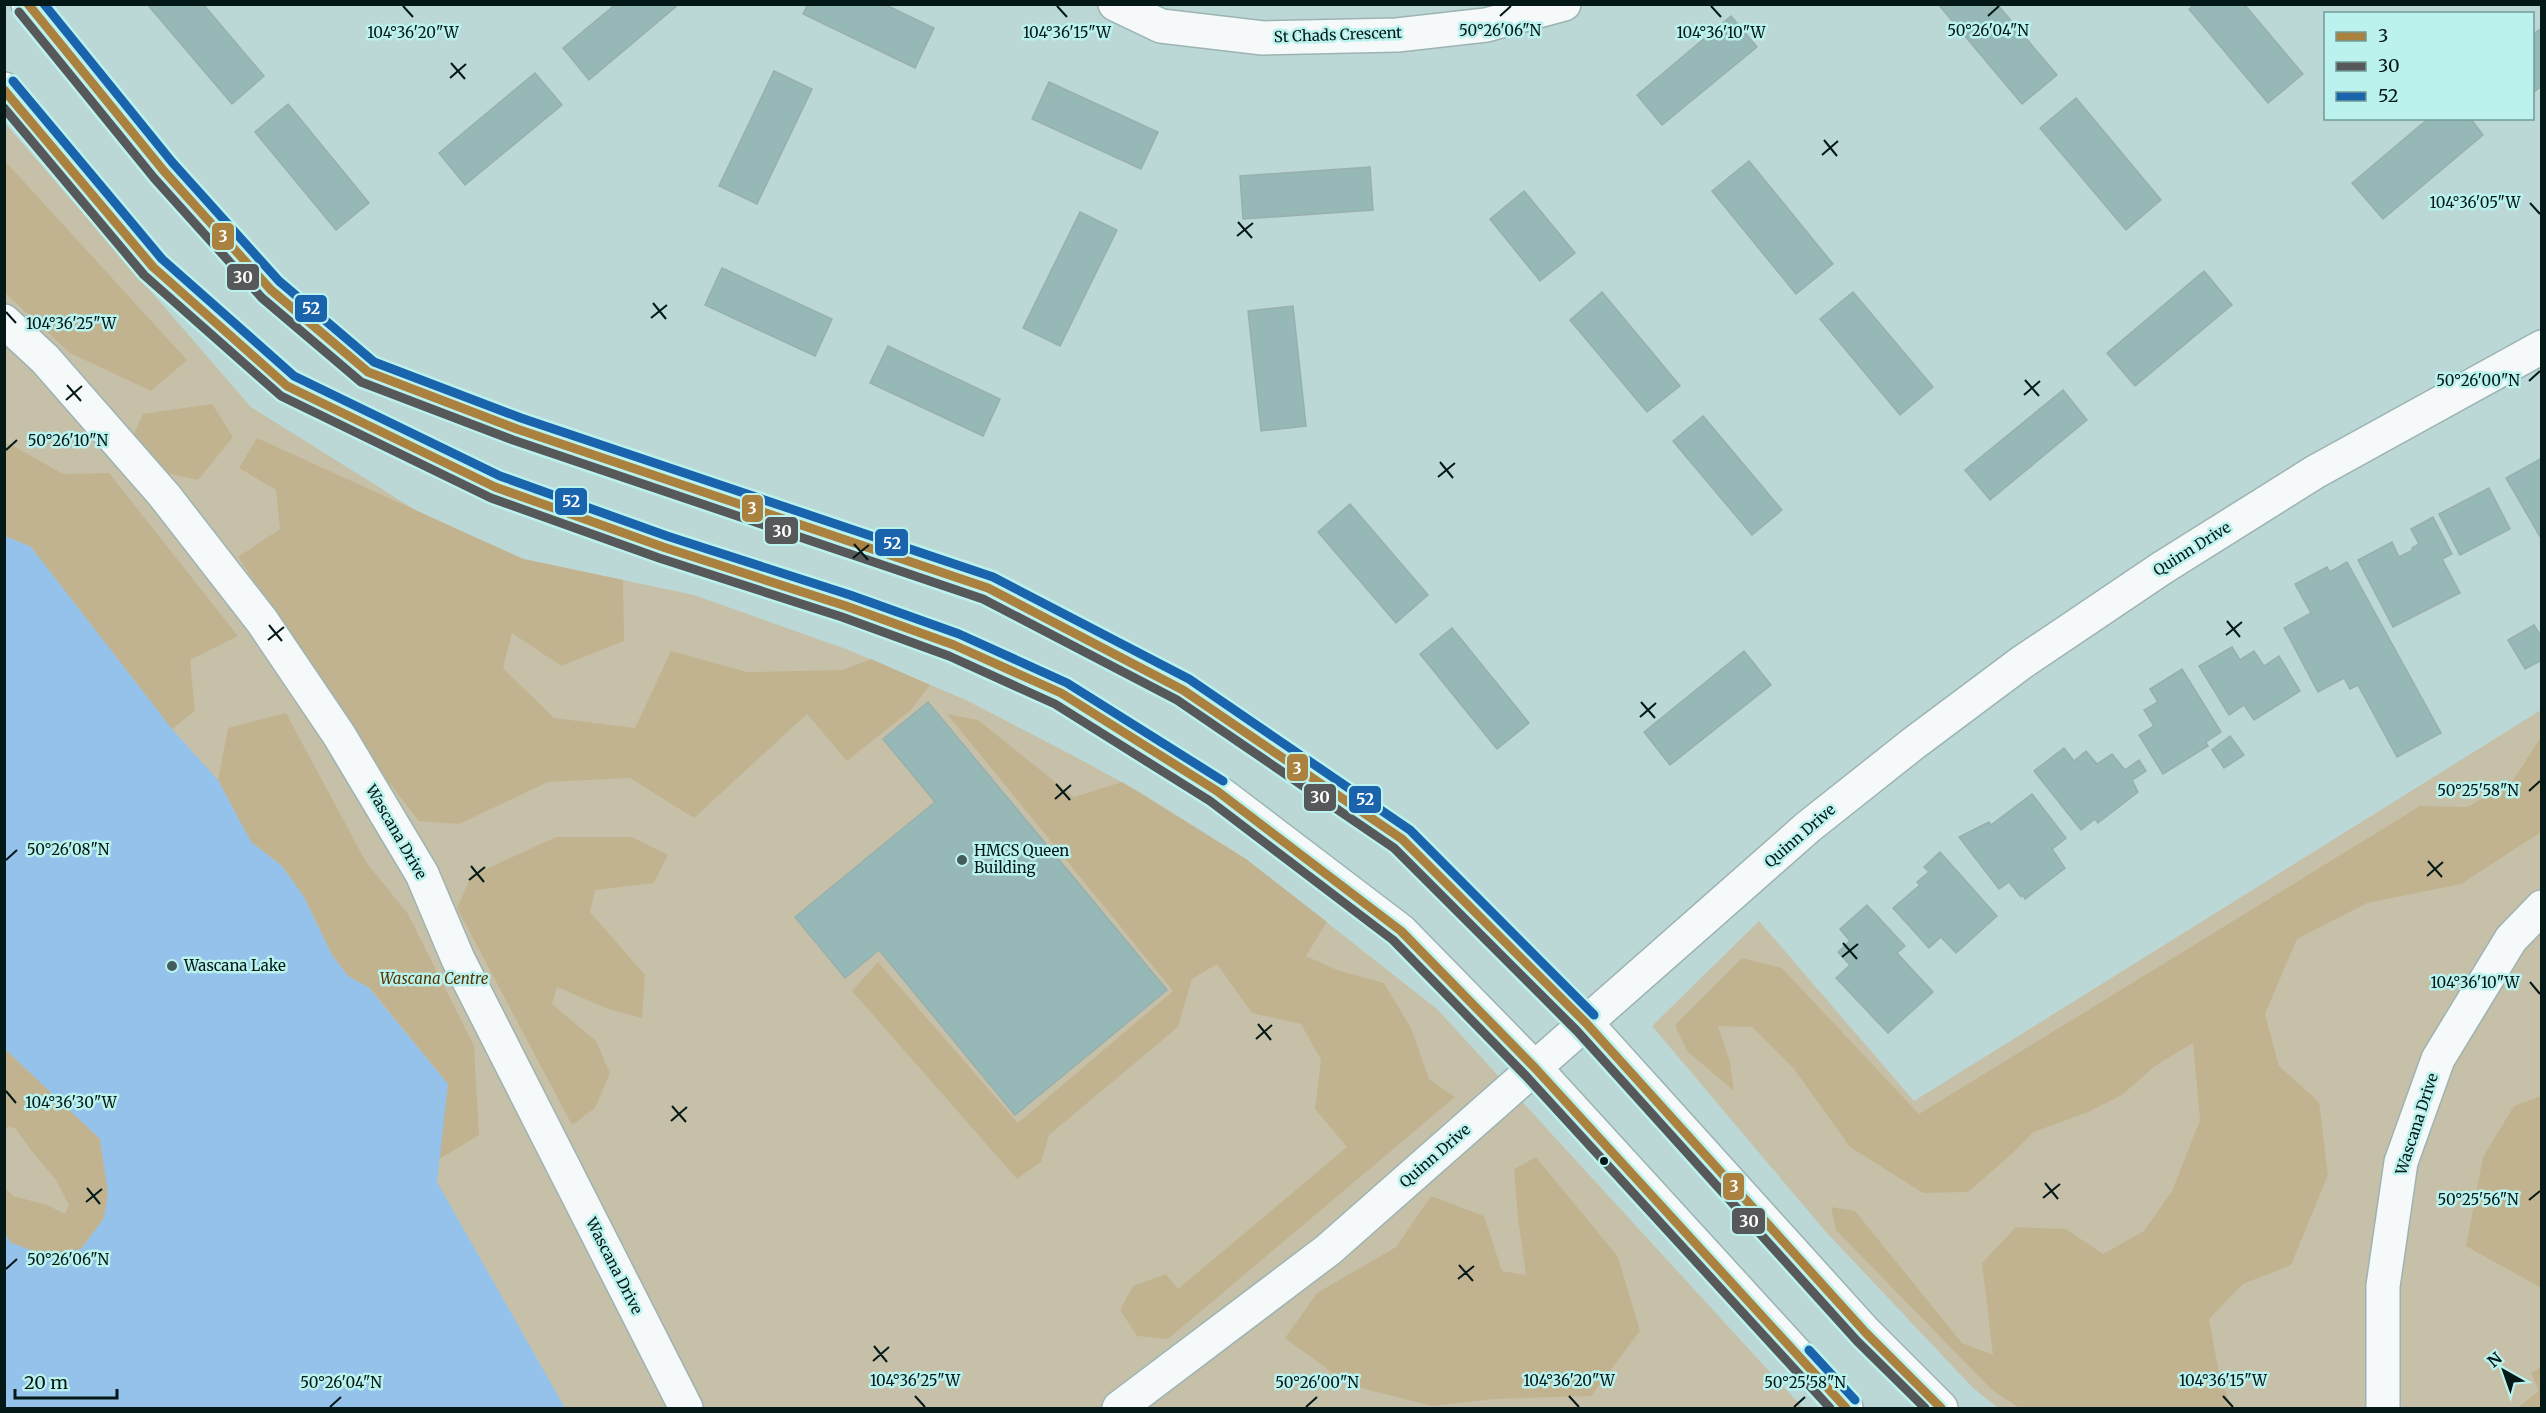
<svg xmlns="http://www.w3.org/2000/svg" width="2546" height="1413" font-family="Merriweather,serif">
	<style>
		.green { fill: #c7c0a8 }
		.forest { fill: #c1b38f }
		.water { fill: #94c2ea }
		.building { fill: #96b8b6; stroke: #98afad; stroke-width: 1.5 }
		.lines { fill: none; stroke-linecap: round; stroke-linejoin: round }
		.minor-casing { stroke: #9cb3b2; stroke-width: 36 }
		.major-casing { stroke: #9cb3b2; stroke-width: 36 }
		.minor { stroke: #f5f9f9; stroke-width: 33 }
		.major { stroke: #f5f9f9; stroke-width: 33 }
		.bus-1-casing { stroke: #bbf2ee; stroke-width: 14 }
		.bus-2-casing { stroke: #bbf2ee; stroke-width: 14 }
		.bus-3-casing { stroke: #bbf2ee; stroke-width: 14 }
		.bus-1 { stroke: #aa813e; stroke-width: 9 }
		.bus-2 { stroke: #57585a; stroke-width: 9 }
		.bus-3 { stroke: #1964ac; stroke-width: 9 }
		.ticks { fill: none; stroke: #031817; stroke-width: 2 }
		.poi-dot { fill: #435b5a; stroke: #bbf2ee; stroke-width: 2 }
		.bus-dot { fill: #031817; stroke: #bbf2ee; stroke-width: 2 }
		.labels { text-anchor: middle; stroke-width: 5; stroke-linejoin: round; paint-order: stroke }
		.street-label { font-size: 15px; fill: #031817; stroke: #bbf2ee }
		.poi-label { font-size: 15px; fill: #031817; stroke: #bbf2ee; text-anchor: start }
		.park-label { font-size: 15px; font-style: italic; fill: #573600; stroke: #bbf2ee }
		.ticks-label { font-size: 15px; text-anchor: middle; fill: #031817; stroke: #bbf2ee; stroke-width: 5; stroke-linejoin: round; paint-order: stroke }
		.line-badge { stroke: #bbf2ee; stroke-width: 2 }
		.badge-label { font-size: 16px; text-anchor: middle; font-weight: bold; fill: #fff }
	</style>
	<rect width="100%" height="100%" fill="#bbd8d6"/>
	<g class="green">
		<polygon points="4,122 251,407 425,516 524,559 694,595 846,649 966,700 1070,754 1138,791 1246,859 1437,1009 1803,1408 5,1408"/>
		<polygon points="2541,710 2541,1408 1998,1408 1973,1388 1826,1232 1652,1026 1759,921 1914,1101"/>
	</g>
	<g class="forest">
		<polygon points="4,160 187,360 151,391 70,353 5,293"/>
		<polygon points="212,404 233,437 198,480 158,471 134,434 143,414"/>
		<polygon points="257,438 523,559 623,580 624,641 561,666 512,633 503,668 554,718 635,728 671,651 747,672 842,670 871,659 930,685 911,710 847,761 807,714 694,818 630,778 548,782 459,824 419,821 387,780 238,557 280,529 276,490 239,468"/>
		<polygon points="4,443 10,444 63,474 109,473 238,636 190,660 195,711 172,729 31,547 5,536"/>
		<polygon points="286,713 366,862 408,914 474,1046 479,1135 438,1160 448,1084 370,988 348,976 332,955 304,897 282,866 251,842 218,780 228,728"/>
		<polygon points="947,714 978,720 1074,797 1122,782 1246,859 1327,922 1306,956 1337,970 1384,983 1411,1028 1429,1079 1455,1097 1168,1339 1137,1336 1120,1310 1133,1286 1166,1274 1178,1289 1347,1147 1315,1109 1321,1060 1301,1024 1252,1013 1217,964 1192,979 1178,1027 1049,1135 1041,1162 1017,1179 852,991 878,962 1018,1123 1173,991"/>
		<polygon points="2541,737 2541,832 2461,884 2367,903 2297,939 2265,1014 2279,1066 2319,1102 2328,1175 2291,1265 2243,1284 2209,1319 2220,1378 2232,1408 2019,1408 1991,1389 1836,1230 1831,1207 1855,1211 1962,1343 1993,1355 1982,1263 2016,1227 2066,1229 2103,1254 2144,1231 2172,1191 2200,1120 2193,1043 2155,1066 2122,1095 2088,1112 2034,1132 2012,1154 1968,1192 1923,1193 1850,1147 1794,1069 1752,1027 1718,1026 1730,1062 1734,1091 1687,1051 1675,1025 1742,958 1782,968 1919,1114 2420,806 2467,807 2512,782"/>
		<polygon points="556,837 632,837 668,855 654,883 595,890 590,912 645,975 642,1018 608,1009 557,987 552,1004 596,1041 610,1073 595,1108 572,1125 457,908 471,876"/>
		<polygon points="5,1049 100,1139 108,1193 104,1219 81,1249 45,1255 11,1243 5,1234 5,1187 13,1196 47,1205 65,1214 69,1205 56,1180 34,1154 16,1129 8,1126 5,1131"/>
		<polygon points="2541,1096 2541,1288 2466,1246 2483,1157 2514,1106"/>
		<polygon points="1536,1157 1618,1257 1640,1331 1591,1396 1494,1399 1432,1406 1349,1385 1285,1338 1317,1293 1396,1247 1431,1196 1484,1216 1502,1271 1526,1275 1518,1219 1514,1169"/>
		<polygon points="2541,1367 2541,1408 2517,1408 2539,1391 2531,1373"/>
	</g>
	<polygon class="water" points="5,536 31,547 172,729 218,780 251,842 282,866 304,897 332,955 348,976 369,988 448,1084 437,1182 565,1408 5,1408 5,1234 11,1243 45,1255 81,1249 104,1218 108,1193 100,1139 5,1049"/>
	<g class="building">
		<polygon points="147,4 203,4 264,76 232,104"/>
		<polygon points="616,4 679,4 589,80 563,48"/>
		<polygon points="808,4 884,4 934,28 915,68 803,14"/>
		<polygon points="1938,4 1997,4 2057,75 2022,104"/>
		<polygon points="2195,4 2244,4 2303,74 2268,103 2189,9"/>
		<polygon points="1731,16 1757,47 1662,125 1637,95"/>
		<polygon points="2542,28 2542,86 2532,93 2532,35"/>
		<polygon points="774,71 812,89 757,204 719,186"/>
		<polygon points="535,73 562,105 465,185 439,153"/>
		<polygon points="1049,82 1158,132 1141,169 1032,119"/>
		<polygon points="2076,98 2161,200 2126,230 2040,128"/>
		<polygon points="288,104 369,203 336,230 255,132"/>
		<polygon points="2429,118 2470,118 2483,135 2383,219 2352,183"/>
		<polygon points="1749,161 1833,264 1796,294 1712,191"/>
		<polygon points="1370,167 1373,210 1243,219 1240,176"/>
		<polygon points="1524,191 1575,253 1540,281 1490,219"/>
		<polygon points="1080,212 1117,230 1060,346 1023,328"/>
		<polygon points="722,268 832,319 815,356 705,305"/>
		<polygon points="2204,271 2232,305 2135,386 2107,353"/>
		<polygon points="1602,292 1680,386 1647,412 1570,320"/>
		<polygon points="1853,292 1933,387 1900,415 1820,319"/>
		<polygon points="1293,306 1306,426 1261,431 1248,311"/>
		<polygon points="888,346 1000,399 983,436 870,383"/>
		<polygon points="2063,390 2087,420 1990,500 1965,470"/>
		<polygon points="1703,416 1782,510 1752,535 1673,441"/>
		<polygon points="2542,458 2542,540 2506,478"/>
		<polygon points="2489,488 2510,529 2460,555 2439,514"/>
		<polygon points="1350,504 1428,595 1396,623 1318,532"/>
		<polygon points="2433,517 2452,554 2442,559 2460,593 2393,627 2358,560 2392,542 2399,557 2413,550 2412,548 2419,544 2411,529"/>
		<polygon points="2347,562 2441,733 2397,757 2358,685 2350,689 2344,678 2318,692 2284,628 2311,613 2295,584 2327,567 2330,572"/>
		<polygon points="2534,625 2542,638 2542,660 2525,669 2508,640"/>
		<polygon points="1452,628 1529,723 1497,749 1420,654"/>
		<polygon points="2232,647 2240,660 2254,651 2264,666 2279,656 2300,691 2254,720 2244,705 2229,715 2199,666"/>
		<polygon points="1744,651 1771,685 1670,765 1644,732"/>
		<polygon points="2182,669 2221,732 2206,742 2208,746 2163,774 2139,735 2154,726 2144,710 2158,702 2150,689"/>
		<polygon points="928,702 1167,990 1015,1115 879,950 845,978 795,917 935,802 883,739"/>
		<polygon points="2230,736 2244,755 2224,768 2212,750"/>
		<polygon points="2064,748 2074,761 2086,751 2097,764 2112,754 2125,770 2139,760 2146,771 2132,780 2138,792 2098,823 2095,819 2081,830 2034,771"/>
		<polygon points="2032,794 2066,838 2052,849 2065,868 2025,899 2023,895 2021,897 2009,882 1999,889 1959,837 1989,822 1991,825"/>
		<polygon points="1940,852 1997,916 1956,953 1941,937 1929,948 1893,908 1920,885 1917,882 1929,872 1924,867"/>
		<polygon points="1867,905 1905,946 1897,953 1933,992 1888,1033 1836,978 1850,965 1838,952 1850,941 1840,929"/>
	</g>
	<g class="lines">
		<defs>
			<g id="minor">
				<polyline points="1115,4 1161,26 1263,38 1397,35 1486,25 1564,4"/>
				<polyline points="4,321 45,359 164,495 262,621 339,735 422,874 458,959 686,1408"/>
				<polyline points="1119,1408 1328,1250 1808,827 1914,743 2021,663 2162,568 2315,472 2542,347"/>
				<polyline points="2383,1408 2383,1286 2401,1162 2438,1059 2511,939 2542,907"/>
			</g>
			<g id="major">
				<polyline points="28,4 163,170 271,290 368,372 517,429 988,588 1183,690 1402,839 1586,1023 1866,1333 1941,1408"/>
				<polyline points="4,89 153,267 287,386 495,487 663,547 846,606 954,645 1061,693 1217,791 1401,931 1535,1068 1846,1408"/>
			</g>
		</defs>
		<use href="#minor" class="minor-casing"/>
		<use href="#major" class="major-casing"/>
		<use href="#minor" class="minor"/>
		<use href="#major" class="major"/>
		<defs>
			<g id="bus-1">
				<polyline points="28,4 163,170 271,290 368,372 517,429 988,588 1183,690 1402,839 1586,1023 1866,1333 1941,1408"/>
				<polyline points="4,90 153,267 287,386 495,487 663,547 846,606 954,645 1061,693 1217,791 1401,931 1535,1068 1846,1408"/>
			</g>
			<g id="bus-2">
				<polyline points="19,12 154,178 262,298 361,382 513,440 983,599 1177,700 1394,848 1577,1031 1857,1341 1925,1408"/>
				<polyline points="4,108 144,275 281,396 491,498 659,558 842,617 949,656 1055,704 1210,801 1393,940 1526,1076 1830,1408"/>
			</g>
			<g id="bus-3">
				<polyline points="44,4 172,162 279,281 374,362 521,418 993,577 1189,679 1410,830 1594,1015"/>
				<polyline points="13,81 162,259 294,376 500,476 667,536 850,595 959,634 1067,683 1223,781"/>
				<polyline points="1809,1350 1855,1400"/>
			</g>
		</defs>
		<use href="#bus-1" class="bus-1-casing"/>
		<use href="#bus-2" class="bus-2-casing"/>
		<use href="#bus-3" class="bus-3-casing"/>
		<use href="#bus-1" class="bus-1"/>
		<use href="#bus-2" class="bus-2"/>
		<use href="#bus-3" class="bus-3"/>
	</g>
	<path class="ticks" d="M403,6L413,17M1057,6L1067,17M1711,6L1721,17M1500,16L1511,6M1988,16L1999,6M451,63L465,79M450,78L466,64M1824,140L1837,156M1822,155L1838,141M2530,203L2540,214M1238,222L1252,238M1237,236L1253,223M653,303L666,319M6,312L16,323M651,318L667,305M2025,380L2039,396M2529,381L2540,371M67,385L81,401M2024,395L2040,381M66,400L82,386M6,450L17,440M1440,462L1453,478M1438,477L1455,463M854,544L868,560M853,558L869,545M2227,621L2240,637M269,625L282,641M2226,635L2242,622M268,640L284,627M1641,702L1655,718M1640,717L1656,703M1056,784L1070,800M2529,791L2540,781M1055,799L1071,785M6,860L17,850M2428,861L2442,877M471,866L484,882M2427,876L2443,862M469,880L485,867M1843,943L1857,959M1842,957L1858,944M2530,982L2540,994M1258,1024L1271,1040M1256,1039L1272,1025M6,1091L16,1103M672,1106L686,1122M671,1121L687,1107M2045,1183L2058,1199M87,1188L100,1204M2043,1198L2060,1184M2529,1200L2540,1191M86,1202L102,1189M1459,1265L1473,1281M6,1269L17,1259M1458,1279L1474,1266M874,1346L887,1362M873,1361L889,1347M915,1396L925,1407M1569,1396L1579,1407M2223,1396L2233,1407M330,1407L341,1397M1306,1407L1317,1397M1794,1407L1805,1397"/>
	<g class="poi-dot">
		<circle cx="962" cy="860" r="6"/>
		<circle cx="172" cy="966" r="6"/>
	</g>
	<circle class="bus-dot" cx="1604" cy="1161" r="5"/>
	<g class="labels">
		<g class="street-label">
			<text transform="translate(1338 35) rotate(-2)" y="5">St Chads Crescent</text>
			<text transform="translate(2192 549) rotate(-32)" y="5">Quinn Drive</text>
			<text transform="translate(396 832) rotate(60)" y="5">Wascana Drive</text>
			<text transform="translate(1800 836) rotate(-41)" y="5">Quinn Drive</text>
			<text transform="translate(2417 1124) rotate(-72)" y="5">Wascana Drive</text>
			<text transform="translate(1435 1156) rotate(-41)" y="5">Quinn Drive</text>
			<text transform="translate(614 1266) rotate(63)" y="5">Wascana Drive</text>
		</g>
		<g class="poi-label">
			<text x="974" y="856">HMCS Queen<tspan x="974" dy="17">Building</tspan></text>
			<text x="184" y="971">Wascana Lake</text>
		</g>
		<g class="park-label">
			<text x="434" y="984">Wascana Centre</text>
		</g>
	</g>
	<g class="ticks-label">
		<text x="1500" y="36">50°26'06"N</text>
		<text x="1988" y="36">50°26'04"N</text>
		<text x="1067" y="38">104°36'15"W</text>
		<text x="1721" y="38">104°36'10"W</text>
		<text x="413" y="38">104°36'20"W</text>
		<text x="2475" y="208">104°36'05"W</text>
		<text x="71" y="329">104°36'25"W</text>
		<text x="2478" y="386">50°26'00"N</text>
		<text x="68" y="446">50°26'10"N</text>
		<text x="2478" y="796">50°25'58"N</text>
		<text x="68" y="855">50°26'08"N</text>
		<text x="2475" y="988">104°36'10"W</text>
		<text x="71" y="1108">104°36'30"W</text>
		<text x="2478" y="1205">50°25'56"N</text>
		<text x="68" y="1265">50°26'06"N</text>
		<text x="915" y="1386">104°36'25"W</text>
		<text x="1569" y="1386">104°36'20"W</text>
		<text x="2223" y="1386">104°36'15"W</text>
		<text x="341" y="1388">50°26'04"N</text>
		<text x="1317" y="1388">50°26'00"N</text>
		<text x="1805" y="1388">50°25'58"N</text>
	</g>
	<g class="line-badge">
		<rect x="211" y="222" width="24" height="29" rx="6" fill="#aa813e"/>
		<rect x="226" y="263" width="34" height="28" rx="6" fill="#57585a"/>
		<rect x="294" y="294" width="34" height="29" rx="6" fill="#1964ac"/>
		<rect x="554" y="487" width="34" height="29" rx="6" fill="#1964ac"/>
		<rect x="741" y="494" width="23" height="29" rx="6" fill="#aa813e"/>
		<rect x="764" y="516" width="35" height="29" rx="6" fill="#57585a"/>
		<rect x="874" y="528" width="35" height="29" rx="6" fill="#1964ac"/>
		<rect x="1286" y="753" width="23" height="29" rx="6" fill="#aa813e"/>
		<rect x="1303" y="783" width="34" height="29" rx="6" fill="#57585a"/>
		<rect x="1348" y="785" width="34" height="29" rx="6" fill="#1964ac"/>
		<rect x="1722" y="1172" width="23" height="29" rx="6" fill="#aa813e"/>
		<rect x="1731" y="1207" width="35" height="28" rx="6" fill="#57585a"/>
	</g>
	<g class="badge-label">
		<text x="223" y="242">3</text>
		<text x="243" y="283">30</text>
		<text x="311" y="314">52</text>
		<text x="571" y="507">52</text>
		<text x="752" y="514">3</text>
		<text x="782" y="537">30</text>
		<text x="892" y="549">52</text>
		<text x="1297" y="774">3</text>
		<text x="1320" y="803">30</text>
		<text x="1365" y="805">52</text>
		<text x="1734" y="1192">3</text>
		<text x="1749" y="1227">30</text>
	</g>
	<rect width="2546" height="1413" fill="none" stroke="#031817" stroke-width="12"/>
	<rect x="2324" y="12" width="210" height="108" fill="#bbf2ee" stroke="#719b98" stroke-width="1.5"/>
	<rect x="2336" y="32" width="30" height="9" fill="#aa813e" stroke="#719b98" stroke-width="1.5"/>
	<text x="2378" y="42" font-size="18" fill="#031817">3</text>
	<rect x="2336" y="62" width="30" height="9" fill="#57585a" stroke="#719b98" stroke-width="1.5"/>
	<text x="2378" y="72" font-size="18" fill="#031817">30</text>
	<rect x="2336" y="92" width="30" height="9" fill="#1964ac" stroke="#719b98" stroke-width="1.5"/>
	<text x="2378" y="102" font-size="18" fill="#031817">52</text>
	<g transform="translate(2504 1371) rotate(320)" stroke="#bbf2ee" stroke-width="4.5" paint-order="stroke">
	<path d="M0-4.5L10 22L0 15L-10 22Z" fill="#031817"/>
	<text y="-9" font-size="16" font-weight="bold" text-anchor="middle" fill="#031817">N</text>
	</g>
	<path d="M15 1389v9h102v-9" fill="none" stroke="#031817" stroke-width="3"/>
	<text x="24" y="1389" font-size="18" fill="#031817" stroke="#bbf2ee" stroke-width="4.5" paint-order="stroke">20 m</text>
</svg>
